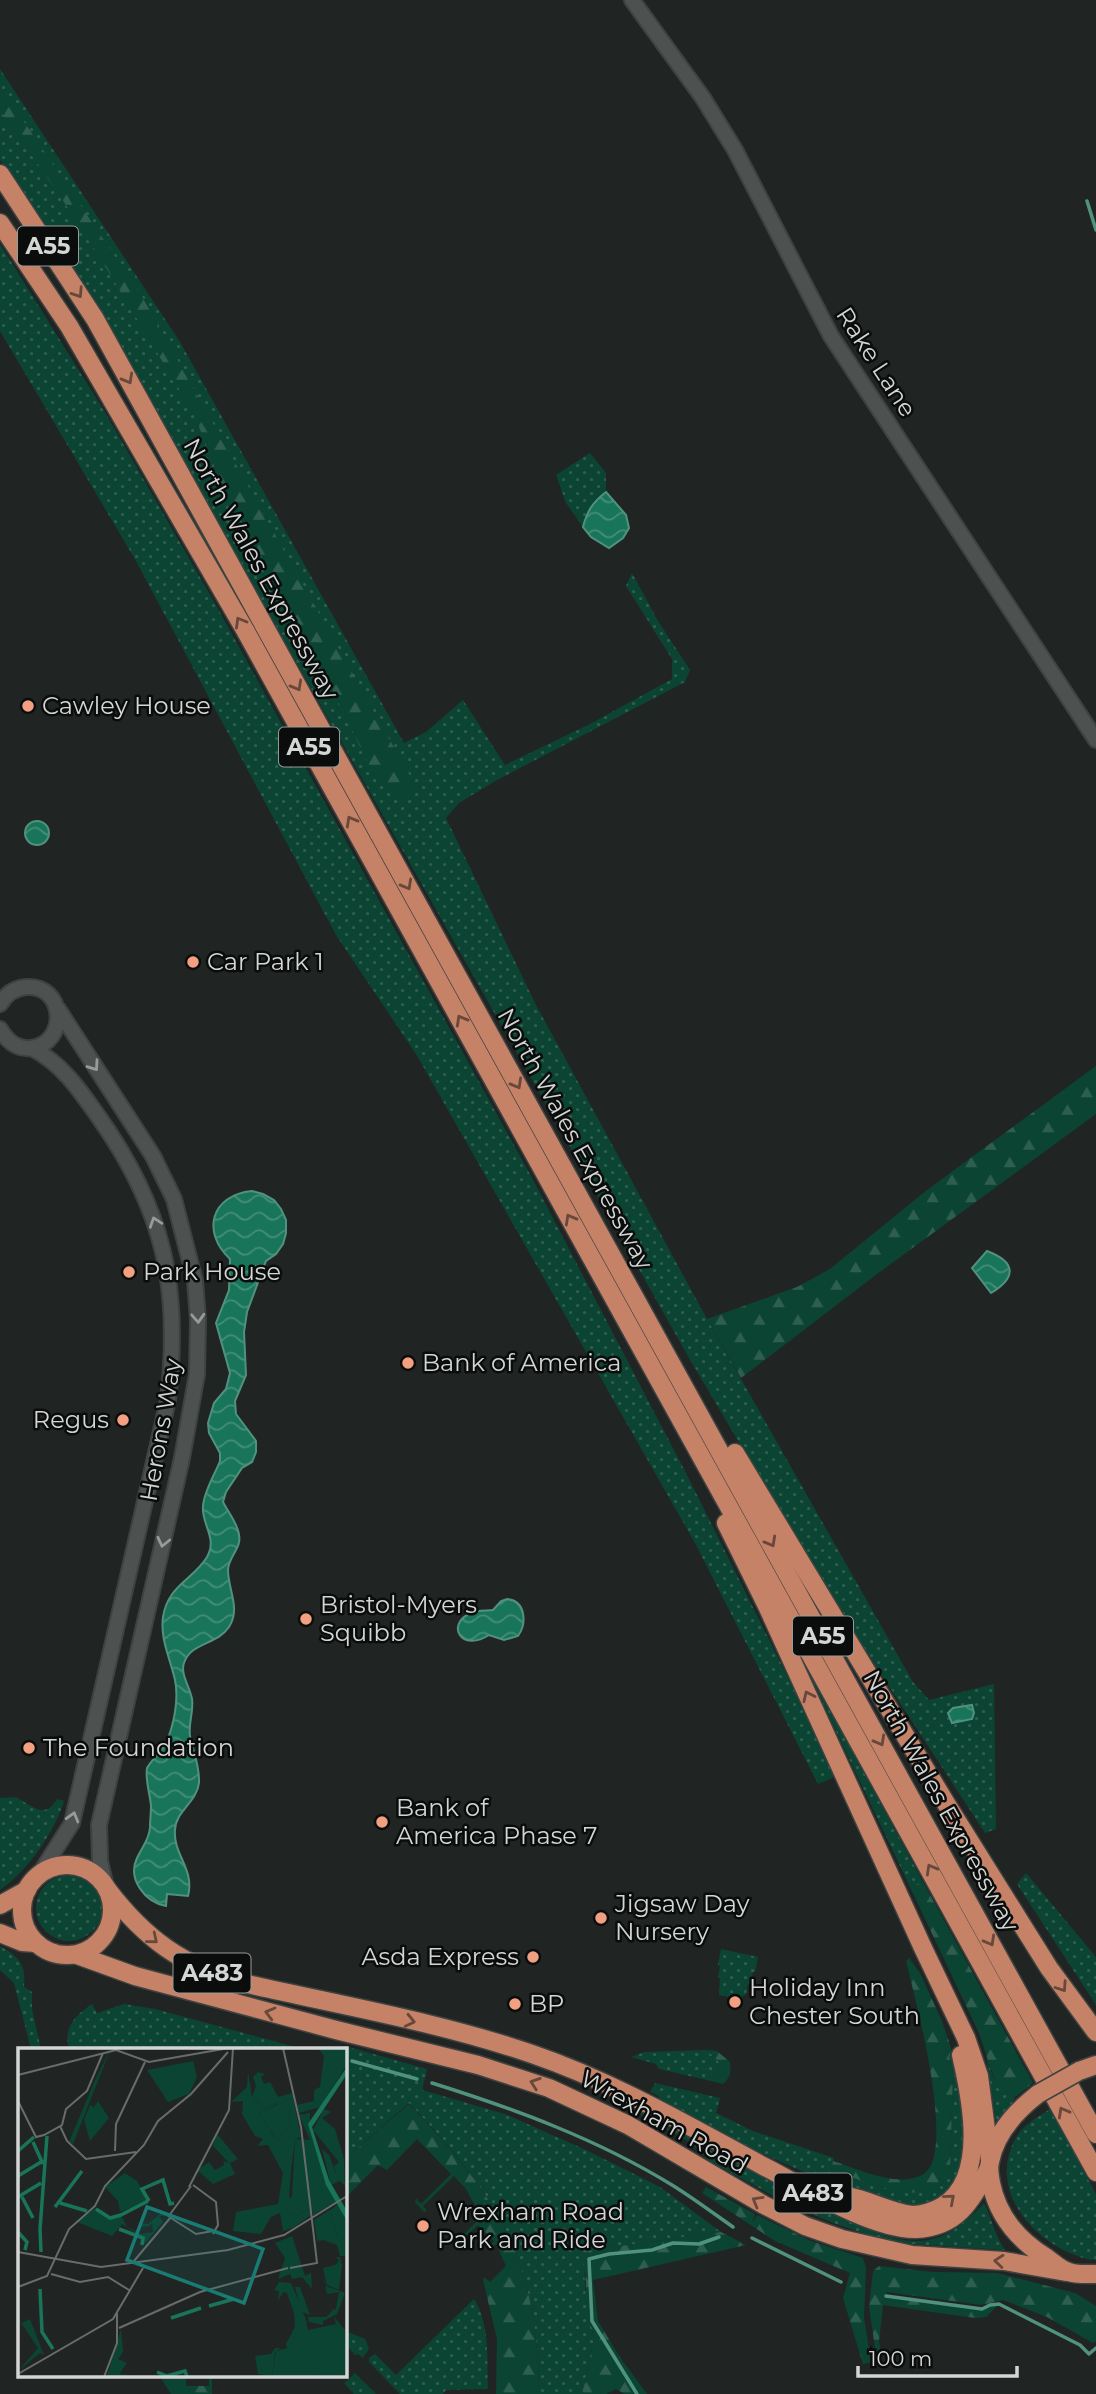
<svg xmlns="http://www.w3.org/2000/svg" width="1096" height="2394" font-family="Montserrat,sans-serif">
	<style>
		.grass { fill: url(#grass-dots) }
		.forest { fill: url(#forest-firs) }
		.water { fill: url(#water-waves); stroke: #51927f; stroke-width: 2 }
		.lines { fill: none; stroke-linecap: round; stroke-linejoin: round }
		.stream { stroke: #51927f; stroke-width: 3.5 }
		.tertiary-casing { stroke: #3e4240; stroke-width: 18 }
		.trunk-casing { stroke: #3e4240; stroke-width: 21 }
		.tertiary { stroke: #4d5250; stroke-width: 14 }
		.trunk { stroke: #c68267; stroke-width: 18 }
		.trunk-bridge-casing { stroke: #3e4240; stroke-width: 21; stroke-linecap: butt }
		.trunk-bridge { stroke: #c68267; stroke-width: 18 }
		.oneway { stroke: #68483a }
		.oneway2 { stroke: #979b99 }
		.poi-dot { fill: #f2a081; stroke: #0b0d0c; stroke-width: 2.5 }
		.labels { text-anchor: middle; stroke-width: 5; stroke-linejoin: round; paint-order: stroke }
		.shield { fill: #0b0d0c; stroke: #979a99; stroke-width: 2 }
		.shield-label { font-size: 23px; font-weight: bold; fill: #d3d6d5 }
		.street-label { font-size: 24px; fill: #d3d6d5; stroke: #0b0d0c }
		.poi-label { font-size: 24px; fill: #d3d6d5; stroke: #0b0d0c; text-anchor: start }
		.inset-river { fill: none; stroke: #19755a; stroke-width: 3.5 }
		.inset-road { fill: none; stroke: #686c6a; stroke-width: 2 }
		.view { fill: #197b73; fill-opacity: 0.15; stroke: #197b73; stroke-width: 3.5 }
		.inset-edge { fill: none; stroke: #d3d6d5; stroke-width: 3.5 }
	</style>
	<defs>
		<pattern id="grass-dots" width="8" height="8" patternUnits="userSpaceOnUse" patternTransform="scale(1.75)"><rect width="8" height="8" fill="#0b4433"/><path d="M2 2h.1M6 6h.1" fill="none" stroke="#2e5e50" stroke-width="1.8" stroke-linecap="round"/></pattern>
		<pattern id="forest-firs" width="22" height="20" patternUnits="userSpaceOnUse" patternTransform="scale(1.75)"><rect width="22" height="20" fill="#0b4433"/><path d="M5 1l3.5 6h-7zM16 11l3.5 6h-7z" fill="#2e5e50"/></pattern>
		<pattern id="water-waves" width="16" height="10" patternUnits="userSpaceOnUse" patternTransform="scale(1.75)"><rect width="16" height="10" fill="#19755a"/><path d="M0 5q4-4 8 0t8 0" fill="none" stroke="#448e78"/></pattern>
	</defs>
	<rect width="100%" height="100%" fill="#202523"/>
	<g class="grass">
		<polygon points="0,69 180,342 404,743 426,732 463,700 505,765 590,724 672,679 672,659 626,586 632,573 658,621 690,670 685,682 497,780 459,803 446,818 536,1005 707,1319 913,1682 929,1700 994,1684 996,1829 985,1833 830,1596 689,1358 109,330 0,160"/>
		<polygon points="0,244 106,414 217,607 531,1176 688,1477 837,1776 818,1784 695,1543 416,1054 336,935 136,561 0,331"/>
		<path d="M590,453L606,473V492C593,502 587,511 583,527L566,503L556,475Z"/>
		<polygon points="798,1651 923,1882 910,1887"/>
		<path d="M16,1797C32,1806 45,1820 57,1799L64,1801C55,1831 27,1872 0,1890V1798Z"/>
		<polygon points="1026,1873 1096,1957 1096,2005 1017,1884"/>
		<circle cx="69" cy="1908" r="33"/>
		<path d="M0,1946C19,1957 26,1964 24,1987L32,1992V2009L41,2049H31L14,1983L0,1970Z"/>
		<polygon points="721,1949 758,1957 755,1972 753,1972 751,1984 748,1984 746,1995 743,1995 742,2000 719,1995 720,1978 718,1977 720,1966 718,1965"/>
		<path d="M92,2004L97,2013L124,2004L155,2009L303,2049H69C63,2027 75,2016 92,2004Z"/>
		<path d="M942,2021C957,2062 990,2181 934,2204C928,2206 915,2208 908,2207C895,2207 880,2199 867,2195C795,2172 725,2137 658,2101L659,2096L650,2092L655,2083L720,2098L716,2113L753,2131L834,2158L831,2170L940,2186L950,2174L953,2075Z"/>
		<path d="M345,2046L427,2069L422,2090L505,2114L586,2150L660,2187L721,2232L592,2250L583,2253L586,2299L594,2339L582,2394H539C538,2261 499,2197 409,2103L345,2159V2049H337Z"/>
		<polygon points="707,2050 720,2063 718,2072 707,2080 659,2069 656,2064 631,2057 645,2052"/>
		<path d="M986,2054C993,2075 992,2088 1015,2097L1012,2104L996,2122Z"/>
		<path d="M620,2100C688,2136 753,2174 822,2207C851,2221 884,2241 917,2241C945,2241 967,2222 984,2203C993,2221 994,2234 1005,2250L911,2244L872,2236L833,2223L779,2199L710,2161L686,2140L620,2104Z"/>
		<path d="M1050,2109L1096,2194V2260C1085,2260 1075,2255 1065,2251C1023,2230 989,2183 1017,2136C1023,2125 1039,2116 1050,2109Z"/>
		<path d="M474,2299C490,2324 487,2360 488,2389L446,2390L443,2394H400L369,2362V2358L375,2354L396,2375Z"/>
		<polygon points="345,2331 365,2339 369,2349 363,2358 358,2354 355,2355 345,2344"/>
		<polygon points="355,2373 376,2394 354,2394 344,2383"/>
	</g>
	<g class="forest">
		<polygon points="0,86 143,298 415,785 408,796 392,796 375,777 305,635 222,486 194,414 108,271 62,199 0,110"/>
		<polygon points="1096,1066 1096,1114 877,1274 741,1378 707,1319 797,1287 830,1269 927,1190"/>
		<polygon points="923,1882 1033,2083 1015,2097 1001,2091 997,2087 979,2033 910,1887"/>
		<path d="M909,1958L920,1973L942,2021L953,2074L950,2174C927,2213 864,2180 831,2170L833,2161C859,2169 896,2188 922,2175C959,2157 914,1995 906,1961Z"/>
		<path d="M707,2050L717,2051L730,2062C731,2071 731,2077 723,2084L707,2080L718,2072L720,2063Z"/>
		<path d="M409,2104C499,2197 538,2261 539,2394H496L497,2339L483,2280L484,2277L490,2282L506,2266L496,2244L491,2248L489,2246L494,2241L478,2225L459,2243L463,2248L462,2249L451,2239L452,2236L457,2241L481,2217L466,2189L454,2176L423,2206L427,2211L424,2212L415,2202L416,2199L421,2204L451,2174L417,2139L387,2170L378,2165L345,2198V2159Z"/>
		<polygon points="706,2187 755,2214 752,2223 757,2215 811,2241 863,2258 866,2268 864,2318 871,2362 863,2364 843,2298 850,2273 775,2241 702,2193"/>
		<polygon points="721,2232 746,2245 593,2280 598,2321 619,2356 647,2394 625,2394 616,2389 606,2394 582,2394 594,2339 586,2299 586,2283 582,2253 592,2250"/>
		<polygon points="879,2266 932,2272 997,2273 1075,2293 1096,2306 1096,2341 1093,2343 1047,2317 1003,2300 981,2305 887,2292 886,2296 982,2309 990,2305 999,2304 986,2317 975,2318 883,2305 879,2341 882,2360 877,2361 869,2307 873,2271"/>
		<polygon points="159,2375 186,2375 186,2386 209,2386 209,2378 212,2379 212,2394 171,2394"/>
	</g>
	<g class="water">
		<path d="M606,492L626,515L629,528L623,538L609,548L591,537L583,527C587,511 593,502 606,492Z"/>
		<circle cx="37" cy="833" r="12"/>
		<path d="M252,1191L263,1194L274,1200L281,1209L286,1220V1233L283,1244L276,1254L266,1261L247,1312L244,1332L246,1375L235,1401L236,1414L256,1441V1452L252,1462L242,1468L226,1492L223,1502C228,1512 238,1524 239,1535C242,1548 228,1557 228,1570C228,1590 241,1608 229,1627C217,1645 191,1642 184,1663C180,1674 190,1687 192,1699C194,1711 188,1724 190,1736C193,1752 200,1766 199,1783C197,1802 175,1812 175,1830C173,1855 195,1869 188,1896L167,1894L166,1906C145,1902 127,1879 137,1858C142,1847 149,1840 150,1828C150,1821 151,1813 151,1806C150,1793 145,1781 147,1768C152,1759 161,1753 166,1743C174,1725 179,1699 175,1680C170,1658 160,1639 163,1617C168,1585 193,1580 207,1557C218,1538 201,1524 203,1506C204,1491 215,1474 220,1461V1453L209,1433L208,1423L214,1403L226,1389L230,1373L216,1323L229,1290L230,1259C201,1232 211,1195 252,1191Z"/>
		<path d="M987,1251C1016,1262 1017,1277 991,1293L972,1268Z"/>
		<path d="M507,1599C526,1601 527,1623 518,1636L504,1640L489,1635C461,1653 445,1624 471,1613C478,1610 486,1611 493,1610L501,1601Z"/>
		<polygon points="972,1705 974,1713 972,1719 952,1723 948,1713 953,1708"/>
	</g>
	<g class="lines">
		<g class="stream">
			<polyline points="1087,201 1096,230"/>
			<polyline points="352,2061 417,2079"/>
			<path d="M432,2083C515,2109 597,2139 672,2185C693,2198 713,2213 733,2227"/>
			<polyline points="752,2238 841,2282"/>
			<polyline points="886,2296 982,2309 990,2305 999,2304 1080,2345 1089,2354 1096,2348"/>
			<polyline points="637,2394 592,2321 589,2259 609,2254 652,2250 673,2243 699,2244 719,2237"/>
		</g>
		<defs>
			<g id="tertiary">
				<polyline points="632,0 703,98 735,150 831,336 1096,740"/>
				<path d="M0,1004C6,994 14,988 26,987C65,984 69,1042 32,1048C17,1050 7,1041 0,1029"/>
				<polyline points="58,1009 153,1156 174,1199 195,1281 198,1319 197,1374 182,1458 99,1825 100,1861 106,1887"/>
				<path d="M32,1048C62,1064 79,1089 98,1116C164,1209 181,1287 168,1400L72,1823L39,1875"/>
			</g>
			<g id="trunk">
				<polyline points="0,174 95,319 1096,2134"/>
				<polyline points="0,223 69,326 245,630 1096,2172"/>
				<polyline points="735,1453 947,1805 1049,1968 1096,2032"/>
				<polyline points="726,1523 767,1606 923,1948 966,2038 979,2076 990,2160"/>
				<circle cx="67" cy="1910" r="45"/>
				<path d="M107,1889C145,1939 183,1966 243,1983C339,2005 439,2022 532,2054C614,2082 689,2126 765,2167C804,2187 873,2230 916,2229C958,2227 971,2201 989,2168"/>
				<polyline points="0,1905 27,1890"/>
				<polyline points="0,1933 22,1942 36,1943"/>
				<polyline points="77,1955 135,1976 336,2030 478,2065 549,2088 628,2125 764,2205 805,2226 842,2239 912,2255 1004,2261 1066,2272"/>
				<polyline points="1079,2071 1096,2065"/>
				<path d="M1038,2094C1016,2111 995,2134 990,2162C988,2169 990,2176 991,2183C998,2217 1018,2240 1047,2258C1054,2263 1061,2270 1069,2272C1077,2275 1088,2274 1096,2274"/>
				<path d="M840,2195C864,2197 887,2212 912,2215C922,2215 935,2211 943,2206C988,2178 971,2098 961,2055"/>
			</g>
		</defs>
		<use href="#tertiary" class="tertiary-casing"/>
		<use href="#trunk" class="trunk-casing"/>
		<use href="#tertiary" class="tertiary"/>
		<use href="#trunk" class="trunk"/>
		<defs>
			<polyline id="trunk-bridge" points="1038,2094 1079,2071"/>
		</defs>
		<use href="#trunk-bridge" class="trunk-bridge-casing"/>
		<use href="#trunk-bridge" class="trunk-bridge"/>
	</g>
	<defs><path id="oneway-chevron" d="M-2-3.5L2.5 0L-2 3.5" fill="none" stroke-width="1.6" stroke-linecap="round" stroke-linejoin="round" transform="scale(1.75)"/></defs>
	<g class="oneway">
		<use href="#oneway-chevron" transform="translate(78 293) rotate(57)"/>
		<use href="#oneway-chevron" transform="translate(128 379) rotate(61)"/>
		<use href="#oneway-chevron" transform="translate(240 622) rotate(-120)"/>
		<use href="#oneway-chevron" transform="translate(297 686) rotate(61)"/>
		<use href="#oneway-chevron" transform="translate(351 821) rotate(-119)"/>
		<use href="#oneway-chevron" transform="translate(407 885) rotate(61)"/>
		<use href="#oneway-chevron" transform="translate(461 1020) rotate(-119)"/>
		<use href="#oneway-chevron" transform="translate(517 1084) rotate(61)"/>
		<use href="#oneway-chevron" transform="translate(570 1219) rotate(-119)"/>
		<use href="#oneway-chevron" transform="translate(771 1542) rotate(61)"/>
		<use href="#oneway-chevron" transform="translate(808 1696) rotate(-115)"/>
		<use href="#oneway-chevron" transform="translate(880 1741) rotate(61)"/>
		<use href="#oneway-chevron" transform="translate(931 1869) rotate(-119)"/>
		<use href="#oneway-chevron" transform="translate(153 1939) rotate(39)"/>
		<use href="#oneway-chevron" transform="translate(990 1941) rotate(61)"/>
		<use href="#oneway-chevron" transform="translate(1062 1987) rotate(56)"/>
		<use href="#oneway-chevron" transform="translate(270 2013) rotate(-165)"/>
		<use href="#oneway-chevron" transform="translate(410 2021) rotate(13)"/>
		<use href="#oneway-chevron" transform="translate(535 2083) rotate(-161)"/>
		<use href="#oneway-chevron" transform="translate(1063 2112) rotate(-119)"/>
		<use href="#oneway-chevron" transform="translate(950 2199) rotate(-41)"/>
		<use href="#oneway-chevron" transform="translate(757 2201) rotate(-150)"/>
		<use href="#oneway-chevron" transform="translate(999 2261) rotate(-175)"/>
	</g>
	<g class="oneway2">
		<use href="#oneway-chevron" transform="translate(94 1066) rotate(55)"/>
		<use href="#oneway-chevron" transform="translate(155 1222) rotate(-109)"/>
		<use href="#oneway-chevron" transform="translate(198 1318) rotate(87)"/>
		<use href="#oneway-chevron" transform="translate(163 1542) rotate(103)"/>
		<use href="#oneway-chevron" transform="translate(73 1817) rotate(-74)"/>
	</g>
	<g class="poi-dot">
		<circle cx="28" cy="706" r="7"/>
		<circle cx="193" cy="962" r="7"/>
		<circle cx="129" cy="1272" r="7"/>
		<circle cx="408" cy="1363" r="7"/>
		<circle cx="123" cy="1420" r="7"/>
		<circle cx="306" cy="1619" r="7"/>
		<circle cx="29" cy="1748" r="7"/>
		<circle cx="382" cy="1822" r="7"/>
		<circle cx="601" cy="1918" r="7"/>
		<circle cx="533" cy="1957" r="7"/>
		<circle cx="735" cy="2002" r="7"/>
		<circle cx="515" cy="2004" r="7"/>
		<circle cx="423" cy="2226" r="7"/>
	</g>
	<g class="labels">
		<g class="shield">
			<rect x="18" y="226.5" width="60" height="39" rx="5"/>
			<rect x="279" y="727.5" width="60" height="39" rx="5"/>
			<rect x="793" y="1616.5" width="60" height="39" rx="5"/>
			<rect x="173.5" y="1953.5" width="77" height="39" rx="5"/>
			<rect x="774.5" y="2173.5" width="77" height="39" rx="5"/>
		</g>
		<g class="shield-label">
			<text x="48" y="254">A55</text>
			<text x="309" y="755">A55</text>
			<text x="823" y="1644">A55</text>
			<text x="212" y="1981">A483</text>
			<text x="813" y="2201">A483</text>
		</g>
		<g class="street-label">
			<text transform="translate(876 362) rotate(57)" y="8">Rake Lane</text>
			<text transform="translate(261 569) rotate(61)" y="8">North Wales Expressway</text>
			<text transform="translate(575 1139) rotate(61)" y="8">North Wales Expressway</text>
			<text transform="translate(161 1430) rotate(-80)" y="8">Herons Way</text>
			<text transform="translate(941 1801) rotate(61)" y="8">North Wales Expressway</text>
			<text transform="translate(664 2122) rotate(29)" y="8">Wrexham Road</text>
		</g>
		<g class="poi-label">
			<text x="42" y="714">Cawley House</text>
			<text x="207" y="970">Car Park 1</text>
			<text x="143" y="1280">Park House</text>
			<text x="422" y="1371">Bank of America</text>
			<text x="109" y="1428" text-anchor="end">Regus</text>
			<text x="320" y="1613">Bristol-Myers<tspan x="320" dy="28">Squibb</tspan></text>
			<text x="43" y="1756">The Foundation</text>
			<text x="396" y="1816">Bank of<tspan x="396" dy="28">America Phase 7</tspan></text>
			<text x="615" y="1912">Jigsaw Day<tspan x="615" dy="28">Nursery</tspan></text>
			<text x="519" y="1965" text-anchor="end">Asda Express</text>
			<text x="749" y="1996">Holiday Inn<tspan x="749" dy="28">Chester South</tspan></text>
			<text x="529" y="2012">BP</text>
			<text x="437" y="2220">Wrexham Road<tspan x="437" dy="28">Park and Ride</tspan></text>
		</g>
	</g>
	<g transform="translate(18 2048)">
		<rect width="329" height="329" fill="#202523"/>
		<path d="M300,0H329V17L302,59L281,65L279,57L296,53V42L302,39L306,8ZM240,24L247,26L243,29L246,36L252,34L260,49L274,45L276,50L246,60L234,49L238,38L235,29ZM261,56L272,58L271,79L259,93L241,65ZM306,61L313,64L304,70L317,81L326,111L327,138L322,133L313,137L304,101L311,107L319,128L316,118L321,114L295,82ZM292,65V85L318,154L295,167L294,160L273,169L277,91L292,92L281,67ZM107,125L119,133L131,153L102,164L100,153L87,139ZM320,156L329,173V208H322L319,197L303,191L320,189L312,163ZM77,160L92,170L103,167L109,179L123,186L135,184L134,175L132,178L123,179L125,184L120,175L130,176L142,166L150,168H141L145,174L127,195L124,197L125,190L104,176L94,188L59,174ZM318,209H322L324,217L321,242L309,237L305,220L317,217L321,213Z" fill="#0b4433"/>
		<path d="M93,0L55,96L51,94L77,32ZM230,24L234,49L246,60L275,50L283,89L277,91L273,122L271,150L277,148L273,169L294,160L293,167L276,179L259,186L265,183L262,165L253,169L243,186L215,183L218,164L260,156L265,125L250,97L239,98L245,91L237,88L224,66L225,53L213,54L229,39ZM260,56L261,61L272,58L271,79L259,93L252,83L255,77L252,82L241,65ZM80,53L91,70L72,93L66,72L72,57L76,59ZM318,158L312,163L320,190L299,193L296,172ZM274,188L287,228L293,225L294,241L284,229L274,231L272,226L260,231L267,210L257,195ZM304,221L308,238L327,245L319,266L305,273V277L291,274L290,269H308L314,263L310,250L314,262L318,261L321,244L309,246ZM261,234L273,235L281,254L277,239H282L292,267L285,264L289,275L270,302L268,296L277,279L276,265L269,245L265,244L260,253L261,243L256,242ZM0,270L4,275L12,271L26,307L22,305L0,323L20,300ZM103,281L105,304L100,311L109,315L101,326L127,329L89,328ZM257,300H263L257,304L254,328L240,326L237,308L253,306Z" fill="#0b4433" fill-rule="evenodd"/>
		<path d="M175,13L179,29L171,46L150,54L129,22ZM199,86L220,111L212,115L217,126L195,136L179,122L191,114L197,122L206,117L205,113L211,115L195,98ZM316,269L327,282L329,327L245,329L254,327L258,303L270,300L275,282L288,275L290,282L318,276Z" fill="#0b4433"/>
		<path d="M329,19V26L294,79L311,132L329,163V173L308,137L290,76Z" fill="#19755a"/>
		<path class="inset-river" d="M15,94L25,116M0,103L16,89M0,128L23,114M0,149L23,135M4,149L15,170M131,153L124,141L145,132L152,156L156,155M42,155L69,163M37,159L64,123M78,161L92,170L103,167M103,167L130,153M22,181L29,88M22,181L23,204M101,181L125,190L124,197M0,184L9,194L7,202M22,241L24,284L35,301M191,258L216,251M153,270L183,260M139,324L149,328L167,323L169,329"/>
		<path class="inset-road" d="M265,0L283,79L299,215L272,220M0,27L98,2L131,14L211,0M0,53L18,89L26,87L44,77L48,61L69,43L85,5M42,78L49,93L68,111L118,104M97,103L98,76L127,14M175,137L198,154L200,177L195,186M171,139L211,62L215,0M150,169L173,138M153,170L178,186L195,183M0,204L83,219L210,202L266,187L329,148M116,213L153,169M33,226L62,234L90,229L111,242M0,239L29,228L51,181L77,158L87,138L126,97L140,73L173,46L210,4M101,280L182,244L270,220M0,326L95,271L125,220M86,329L99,295V265"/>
		<path class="view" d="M129,159L245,201L226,255L109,212Z"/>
		<rect width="329" height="329" class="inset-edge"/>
	</g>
	<path d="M858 2366v10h159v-10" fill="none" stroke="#d3d6d5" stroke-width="3.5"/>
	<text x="869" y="2366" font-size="21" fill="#d3d6d5" stroke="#0b0d0c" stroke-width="5" paint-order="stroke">100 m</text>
</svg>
